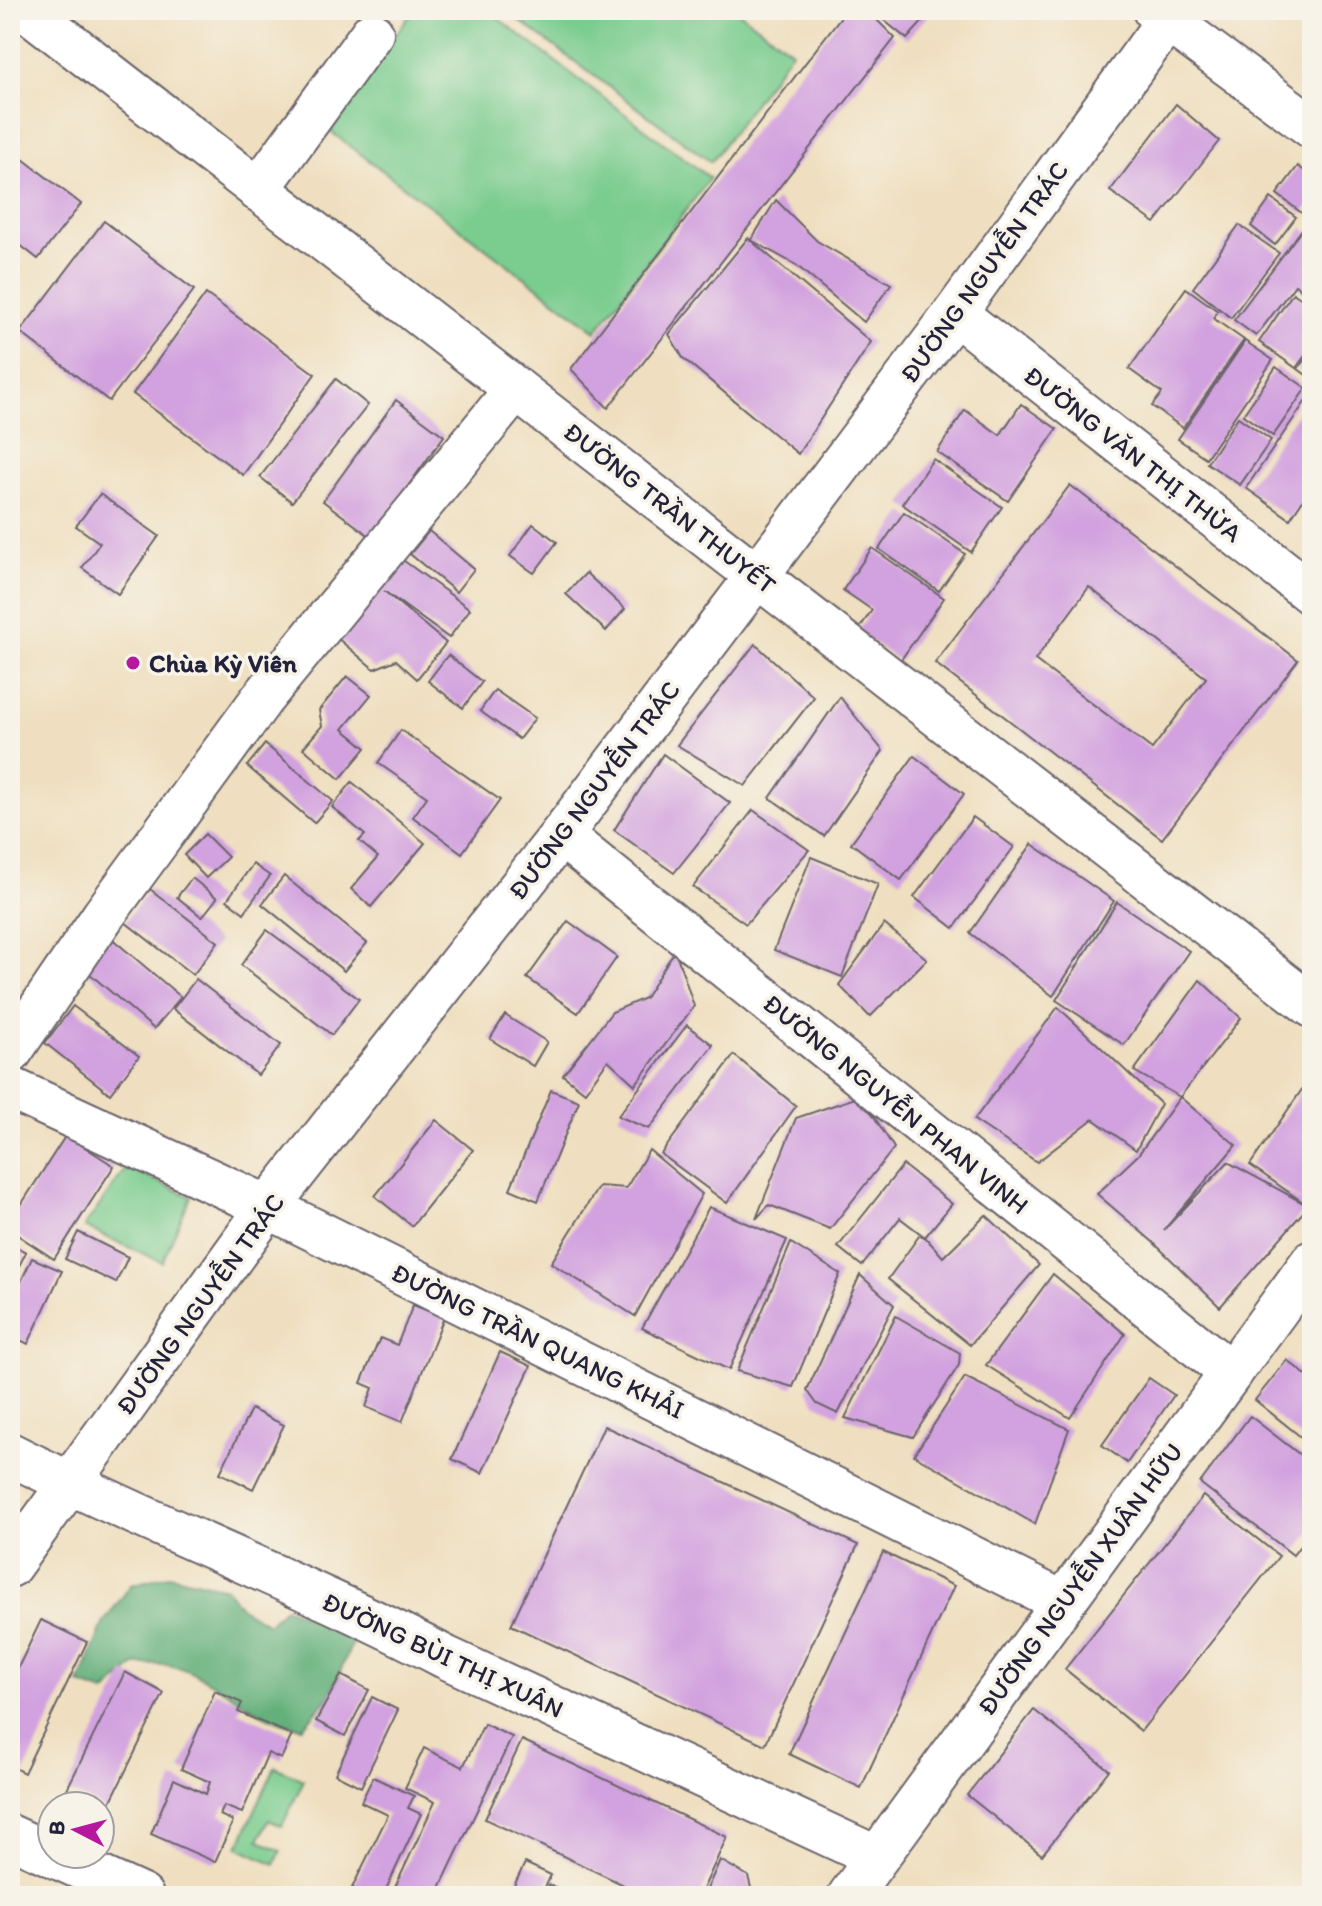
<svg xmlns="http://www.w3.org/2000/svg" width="1322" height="1906" font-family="Itim,sans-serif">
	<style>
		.green { fill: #7acc8f; stroke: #4e7765; stroke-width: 2 }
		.forest { fill: #63b07a; stroke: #42695a; stroke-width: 2 }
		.building { fill: #d2a1df; fill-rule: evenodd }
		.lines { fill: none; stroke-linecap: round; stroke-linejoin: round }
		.minor-casing { stroke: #6a646a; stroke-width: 46 }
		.minor { stroke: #fff; stroke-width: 42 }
		.poi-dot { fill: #b5179e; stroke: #f7f3e8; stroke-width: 3 }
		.labels { text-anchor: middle; stroke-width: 7; stroke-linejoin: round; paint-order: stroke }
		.street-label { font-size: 26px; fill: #22223b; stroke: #f7f3e8 }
		.poi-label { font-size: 26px; font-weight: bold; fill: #22223b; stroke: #f7f3e8; text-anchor: start }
	</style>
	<rect width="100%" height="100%" fill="#f7f3e8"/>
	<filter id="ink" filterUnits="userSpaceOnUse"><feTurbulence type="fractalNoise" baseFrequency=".0125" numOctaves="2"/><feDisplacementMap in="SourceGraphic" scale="16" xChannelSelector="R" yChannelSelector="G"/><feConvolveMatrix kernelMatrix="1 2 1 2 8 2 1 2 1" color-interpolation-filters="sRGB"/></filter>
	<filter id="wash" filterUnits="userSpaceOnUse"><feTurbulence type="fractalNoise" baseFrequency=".006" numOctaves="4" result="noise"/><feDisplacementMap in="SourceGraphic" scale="32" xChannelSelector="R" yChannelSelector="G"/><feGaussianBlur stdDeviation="1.8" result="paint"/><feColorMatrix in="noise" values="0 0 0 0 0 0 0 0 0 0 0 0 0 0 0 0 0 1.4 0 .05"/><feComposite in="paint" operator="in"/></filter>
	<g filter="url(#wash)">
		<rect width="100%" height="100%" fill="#efdfc0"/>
		<g class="green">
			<polygon points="414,10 487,10 710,178 596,331 326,128"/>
			<polygon points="505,10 736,10 792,51 711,162"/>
			<polygon points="127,1167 191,1197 162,1262 84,1227"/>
			<polygon points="275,1767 304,1780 282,1826 269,1820 259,1840 281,1851 275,1864 238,1847"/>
		</g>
		<path class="forest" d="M169,1575L226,1588L240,1607L268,1624L285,1607L325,1624L353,1641L330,1696L303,1727C253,1722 220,1677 173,1666C161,1663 147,1665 135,1665L105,1693L79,1684L104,1622L131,1585Z"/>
		<g id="blocks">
			<g class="building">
				<polygon points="846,10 867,10 895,38 608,408 571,369"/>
				<polygon points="877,10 933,10 907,39 875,13"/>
				<polygon points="1176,104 1219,141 1155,223 1110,191"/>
				<polygon points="10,149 81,204 38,259 10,237"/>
				<polygon points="1298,166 1312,177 1312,201 1303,214 1277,194"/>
				<polygon points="1271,198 1296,217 1275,245 1251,226"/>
				<polygon points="776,200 817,241 891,284 864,322 796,265 751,240"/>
				<polygon points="104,221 194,290 109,401 20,332"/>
				<polygon points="1239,225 1279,253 1231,318 1193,288"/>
				<polygon points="1303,228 1312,235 1312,298 1295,285 1256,336 1234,320"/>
				<polygon points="748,238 871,342 798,454 683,358 669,334"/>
				<polygon points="1186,288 1218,311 1213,318 1244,340 1183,428 1152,406 1162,393 1129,369"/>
				<polygon points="1293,293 1312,306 1312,346 1296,368 1259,342"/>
				<polygon points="206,294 315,374 243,475 133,394"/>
				<polygon points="1245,341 1273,360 1206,458 1178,439"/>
				<polygon points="1312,349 1312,379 1298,369"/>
				<polygon points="1276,367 1306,388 1273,436 1243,415"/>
				<polygon points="336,379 368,405 292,502 260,477"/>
				<polygon points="1312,392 1312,486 1290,519 1246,488"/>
				<polygon points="396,400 444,436 371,537 323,501"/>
				<polygon points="1021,404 1057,429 1008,501 937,452 965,410 1000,435"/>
				<polygon points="1238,417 1271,440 1240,485 1207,463"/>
				<polygon points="933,459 1002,507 971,552 902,504"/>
				<path d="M1070,485L1298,660L1162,839L935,663ZM1089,587L1206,678L1152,749L1035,660Z"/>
				<polygon points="100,494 159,536 118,594 82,568 100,543 76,526"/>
				<polygon points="904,512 965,554 939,591 879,549"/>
				<polygon points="533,524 557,542 534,573 510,556"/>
				<polygon points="429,531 474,569 456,592 410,554"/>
				<polygon points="872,548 944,598 900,661 857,632 872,610 843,590"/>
				<polygon points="400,558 470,609 449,638 384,591 446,643 417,679 396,660 374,669 330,632"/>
				<polygon points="586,573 625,609 606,631 566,594"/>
				<polygon points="755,644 814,697 745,786 677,745"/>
				<polygon points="448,655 482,682 463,708 428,681"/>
				<polygon points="347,676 371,695 343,729 366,748 340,779 303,748 322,726 319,710"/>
				<polygon points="495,690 535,718 519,739 480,711"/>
				<polygon points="840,697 883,751 824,836 770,798"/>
				<polygon points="401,730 500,800 462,853 413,817 427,797 378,763"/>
				<polygon points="265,744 333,801 314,823 247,766"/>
				<polygon points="663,754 730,803 674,873 614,830"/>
				<polygon points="914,756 964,794 901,880 851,843"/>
				<polygon points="352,782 425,843 371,907 351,889 378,857 359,841 365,835 332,807"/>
				<polygon points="753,810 809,850 746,924 693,887"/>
				<polygon points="973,817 1014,847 954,928 914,897"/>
				<polygon points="205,834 228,857 206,878 184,855"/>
				<polygon points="1032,844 1114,901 1053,996 970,933"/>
				<polygon points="811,857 878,884 842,977 774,950"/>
				<polygon points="253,864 270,876 244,913 227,900"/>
				<polygon points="284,876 367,943 344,971 262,904"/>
				<polygon points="192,878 217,898 202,917 177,897"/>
				<polygon points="150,889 218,942 193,975 125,922"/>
				<polygon points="1117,902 1189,951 1124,1045 1056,1000"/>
				<polygon points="568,921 617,957 578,1013 527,978"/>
				<polygon points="884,924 927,959 870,1017 839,985"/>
				<polygon points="267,930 359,999 332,1035 241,965"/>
				<polygon points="110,937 181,997 154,1029 83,968"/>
				<polygon points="675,950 694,1006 635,1085 608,1060 585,1092 563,1075 612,1012 645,998"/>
				<polygon points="196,979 281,1045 258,1075 173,1009"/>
				<polygon points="1200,980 1241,1018 1180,1097 1134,1071"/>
				<polygon points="73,1006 139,1056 110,1094 45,1043"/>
				<polygon points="1058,1007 1161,1104 1136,1150 1093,1119 1037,1162 974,1120"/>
				<polygon points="505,1015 547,1042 533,1066 490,1039"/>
				<polygon points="687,1025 713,1045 649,1129 618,1116"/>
				<polygon points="734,1055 796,1106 727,1203 661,1154"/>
				<polygon points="1312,1075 1312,1202 1220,1307 1153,1242 1097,1194 1138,1155 1180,1097 1236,1145 1164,1230 1228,1162 1307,1205 1250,1165"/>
				<polygon points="551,1090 579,1101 538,1201 510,1189"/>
				<polygon points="861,1096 894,1148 830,1229 769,1205 756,1219 796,1118"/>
				<polygon points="436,1120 473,1150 412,1226 375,1196"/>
				<polygon points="66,1135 114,1166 54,1259 10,1230 10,1222"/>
				<polygon points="649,1150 702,1194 635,1316 551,1263 599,1186 626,1188"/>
				<polygon points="903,1165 952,1204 925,1237 900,1218 862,1266 838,1247"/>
				<polygon points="709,1207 787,1240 729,1370 642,1328"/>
				<polygon points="986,1215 1039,1265 970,1345 888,1279 919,1236 925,1237 943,1257"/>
				<polygon points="78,1232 128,1257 116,1283 65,1259"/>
				<polygon points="791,1243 840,1274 793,1387 737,1371"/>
				<polygon points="10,1244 26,1252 10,1284"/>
				<polygon points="32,1258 62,1271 28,1344 10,1335 10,1305"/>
				<polygon points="1053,1274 1125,1334 1070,1418 986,1365"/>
				<polygon points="860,1275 894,1305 838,1414 817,1404 807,1390"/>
				<polygon points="413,1305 444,1317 402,1422 366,1407 373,1388 361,1383 380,1338 397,1345"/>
				<polygon points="896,1316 960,1353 959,1365 913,1437 845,1418"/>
				<polygon points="500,1352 531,1366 482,1473 452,1459"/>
				<polygon points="1287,1360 1312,1380 1312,1446 1255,1400"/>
				<polygon points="965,1377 1069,1429 1035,1524 914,1455"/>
				<polygon points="1149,1378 1174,1395 1127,1463 1102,1445"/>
				<polygon points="251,1409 284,1425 253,1489 220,1473"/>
				<polygon points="1250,1416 1312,1464 1312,1530 1293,1555 1200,1483"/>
				<polygon points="604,1426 858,1545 765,1745 511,1625"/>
				<polygon points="1203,1496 1279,1556 1141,1731 1065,1669"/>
				<polygon points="883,1552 954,1586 861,1788 789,1754"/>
				<polygon points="41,1620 87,1642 24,1773 10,1766 10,1671 15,1674"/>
				<polygon points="125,1672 164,1693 106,1811 100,1806 66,1791"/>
				<polygon points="341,1675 369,1690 345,1736 316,1721"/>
				<polygon points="215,1691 242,1703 238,1712 292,1735 281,1759 268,1753 242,1813 224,1806 220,1815 233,1821 215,1862 151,1834 174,1779 206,1794 210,1782 181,1769"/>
				<polygon points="372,1697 398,1710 361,1787 335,1774"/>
				<polygon points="1034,1710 1109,1770 1042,1855 967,1795"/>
				<polygon points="484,1724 512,1737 436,1896 391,1896 435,1802 405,1788 424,1748 463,1767"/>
				<polygon points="522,1740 727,1837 700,1896 647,1896 485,1819"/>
				<polygon points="373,1777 414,1796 408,1808 421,1814 383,1896 369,1896 352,1888 388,1815 361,1802"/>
				<polygon points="720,1860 748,1876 753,1896 704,1896"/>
				<polygon points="525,1863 551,1875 541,1896 509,1896"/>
				<polygon points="549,1885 572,1896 544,1896"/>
			</g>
		</g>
	</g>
	<g filter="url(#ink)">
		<use href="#blocks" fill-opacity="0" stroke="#6a646a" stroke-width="2"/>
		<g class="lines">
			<defs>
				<g id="minor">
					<polyline points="27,10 1312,1006"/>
					<polyline points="1154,10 1312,127"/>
					<polyline points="258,190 372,33"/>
					<polyline points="955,313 1312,594"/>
					<polyline points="561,835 1231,1373"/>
					<polyline points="10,1053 103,916 261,700 516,389"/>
					<polyline points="10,1088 268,1207 1062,1602"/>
					<path d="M10,1454C153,1526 303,1583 445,1657L876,1857"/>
					<polyline points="10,1566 268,1207 561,835 757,576 955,313 1175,10"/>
					<polyline points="10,1836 142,1896"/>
					<polyline points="849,1896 1312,1262"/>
				</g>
			</defs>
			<use href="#minor" class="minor-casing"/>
			<use href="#minor" class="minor"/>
		</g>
	</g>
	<circle class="poi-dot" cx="133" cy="663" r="8"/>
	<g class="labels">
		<g class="street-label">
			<text transform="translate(984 272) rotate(-54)" y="9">ĐƯỜNG NGUYỄN TRÁC</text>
			<text transform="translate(1133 454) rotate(38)" y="9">ĐƯỜNG VĂN THỊ THỪA</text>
			<text transform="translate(670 508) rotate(38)" y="9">ĐƯỜNG TRẦN THUYẾT</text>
			<text transform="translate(594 790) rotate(-53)" y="9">ĐƯỜNG NGUYỄN TRÁC</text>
			<text transform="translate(896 1104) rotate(39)" y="9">ĐƯỜNG NGUYỄN PHAN VINH</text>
			<text transform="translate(200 1304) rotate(-54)" y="9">ĐƯỜNG NGUYỄN TRÁC</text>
			<text transform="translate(538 1341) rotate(26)" y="9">ĐƯỜNG TRẦN QUANG KHẢI</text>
			<text transform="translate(1080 1579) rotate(-54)" y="9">ĐƯỜNG NGUYỄN XUÂN HỮU</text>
			<text transform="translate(443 1655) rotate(25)" y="9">ĐƯỜNG BÙI THỊ XUÂN</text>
		</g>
		<g class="poi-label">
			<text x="149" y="672">Chùa Kỳ Viên</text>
		</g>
	</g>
	<rect width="1322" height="1906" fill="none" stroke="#f7f3e8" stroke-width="40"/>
	<g transform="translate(76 1830) rotate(276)"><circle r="38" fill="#f7f3e8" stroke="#a29fa3" stroke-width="2"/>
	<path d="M0-6L14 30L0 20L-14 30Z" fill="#b5179e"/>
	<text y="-12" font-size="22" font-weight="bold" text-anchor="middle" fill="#22223b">B</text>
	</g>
</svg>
